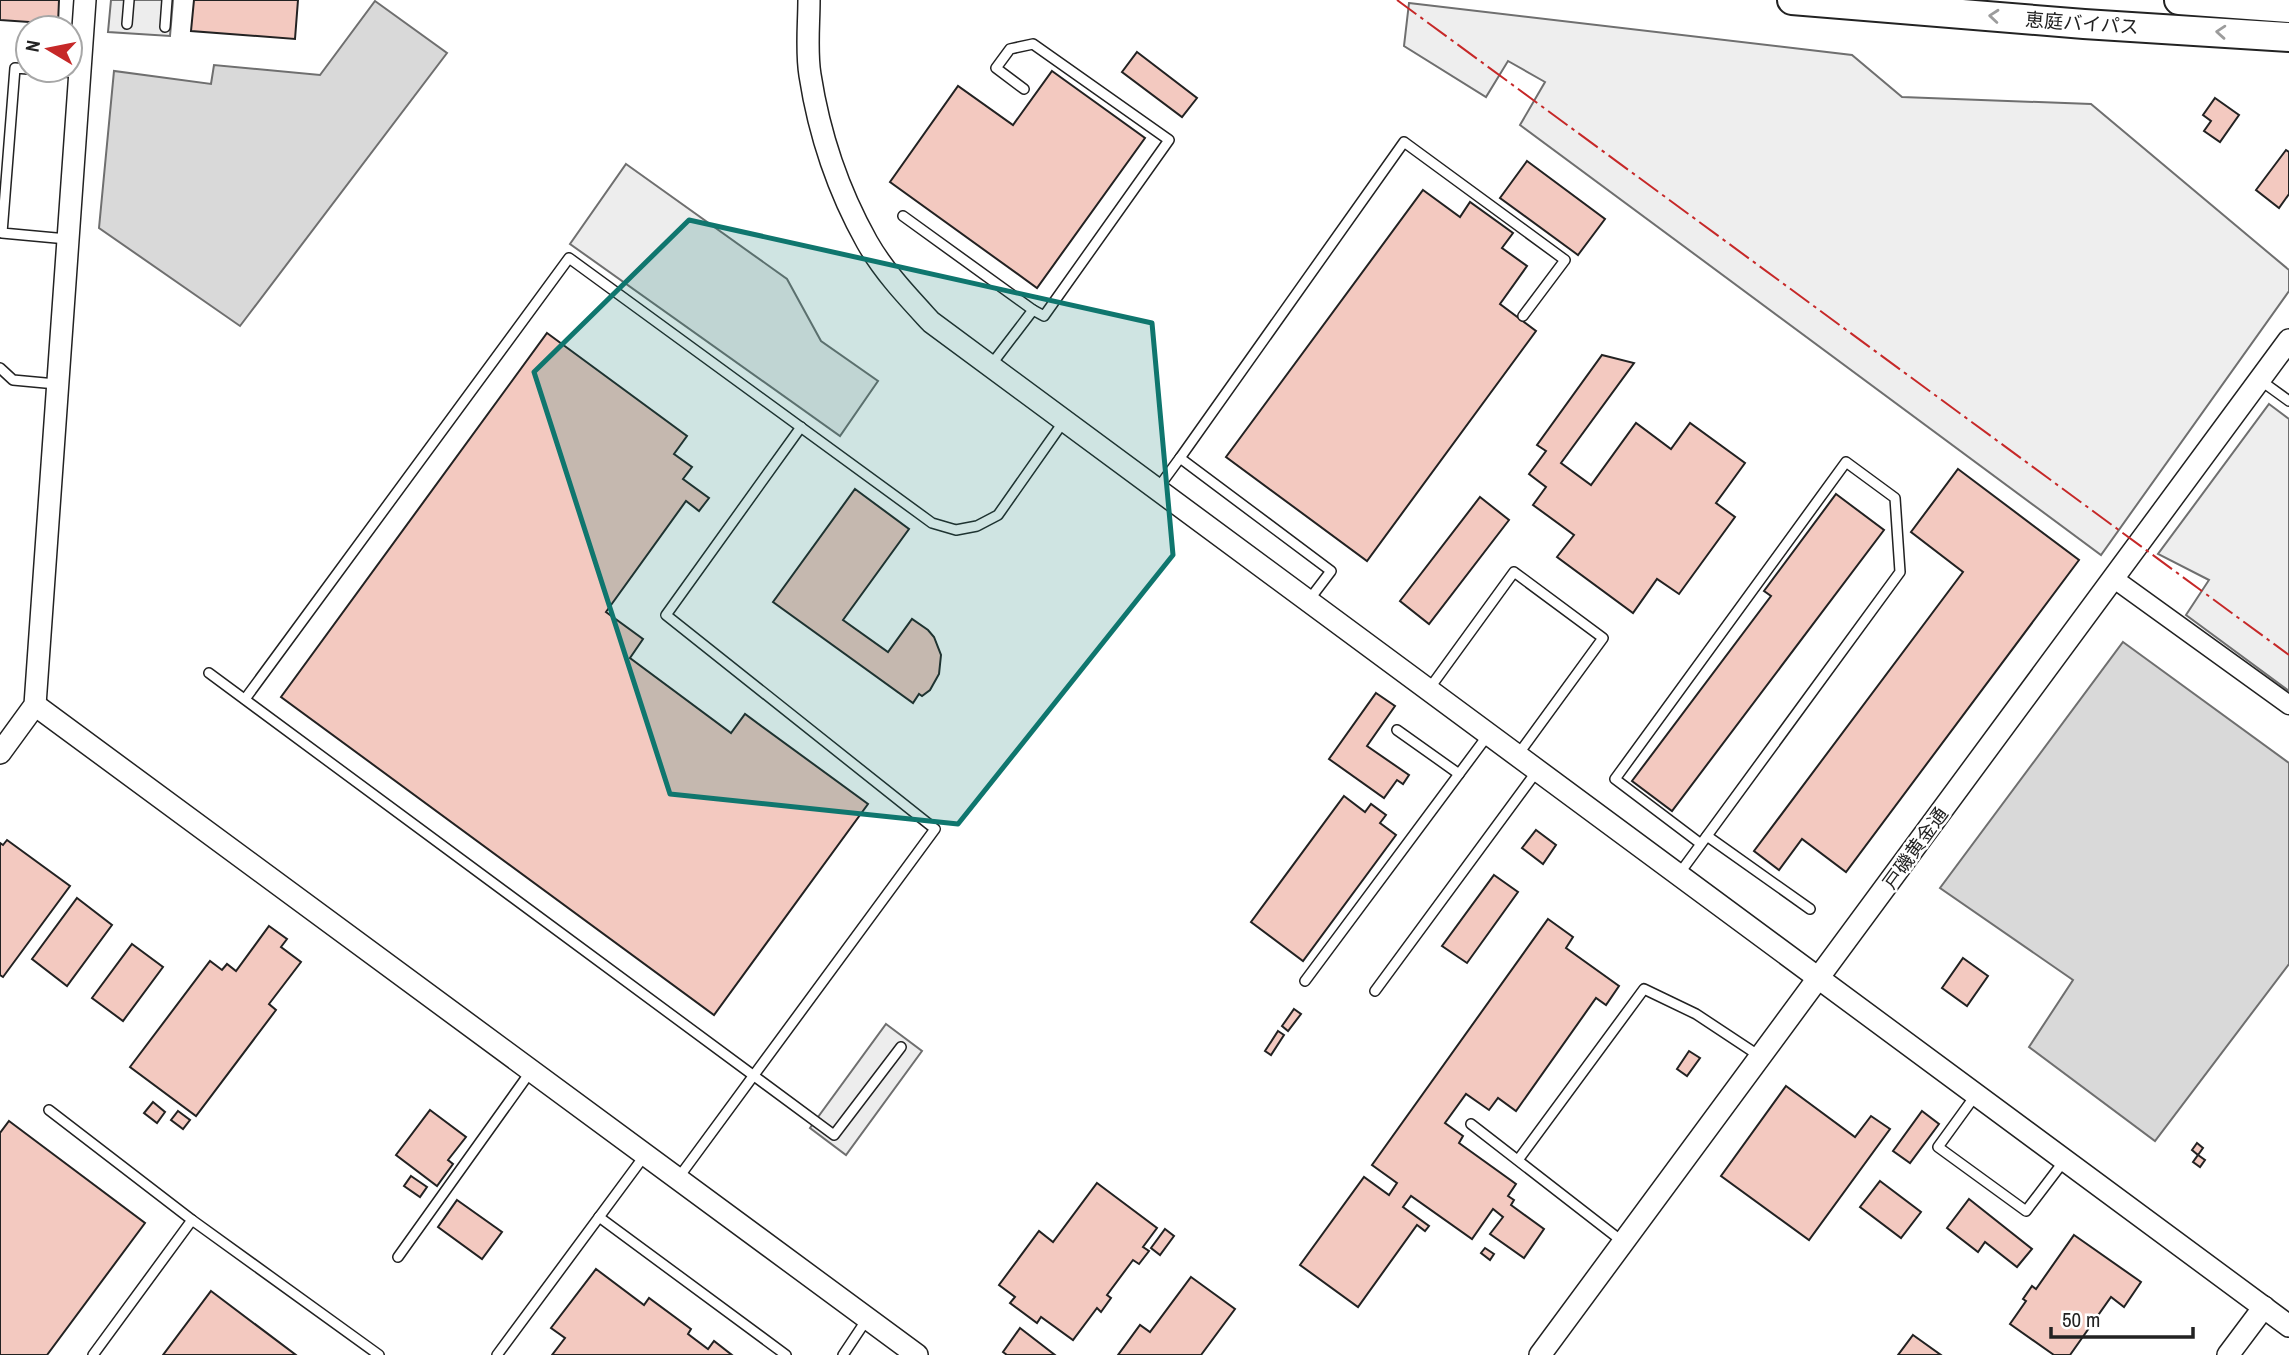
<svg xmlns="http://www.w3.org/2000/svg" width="2289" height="1355" font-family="'Archivo Narrow','Noto Sans JP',sans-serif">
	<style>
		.green { fill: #eee; stroke: #6f6f6f; stroke-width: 2 }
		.parking { fill: #ededed; stroke: #6f6f6f; stroke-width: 2 }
		.water { fill: #d9d9d9; stroke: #6f6f6f; stroke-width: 2 }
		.building { fill: #f3c9c0; stroke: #222; stroke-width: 2 }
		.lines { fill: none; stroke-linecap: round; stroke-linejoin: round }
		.service-casing { stroke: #222; stroke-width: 12 }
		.minor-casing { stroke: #222; stroke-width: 21 }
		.tertiary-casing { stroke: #222; stroke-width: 24 }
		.trunk-casing { stroke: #222; stroke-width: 32 }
		.service { stroke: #fff; stroke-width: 9 }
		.minor { stroke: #fff; stroke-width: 18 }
		.tertiary { stroke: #fff; stroke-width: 21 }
		.trunk { stroke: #fff; stroke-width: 28 }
		.power { stroke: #c62828; stroke-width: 2; stroke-dasharray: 24 5 3.5 5; stroke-linecap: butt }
		.oneway { stroke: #9c9c9c }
		.marked { fill: #0f766e; fill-opacity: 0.2; stroke: #0f766e; stroke-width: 5; stroke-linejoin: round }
		.labels { text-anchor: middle; stroke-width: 5; stroke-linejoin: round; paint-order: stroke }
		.street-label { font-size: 19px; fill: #222; stroke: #fff }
	</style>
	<rect width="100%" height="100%" fill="#fff"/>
	<g class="green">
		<polygon points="1409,3 1852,55 1902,97 2091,104 2289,270 2289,291 2101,555 1520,125 1545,82 1508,61 1486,97 1404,46"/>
		<polygon points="2269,404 2289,419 2289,691 2186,615 2209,580 2158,554"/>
	</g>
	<g class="parking">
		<polygon points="111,0 173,0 170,36 108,32"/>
		<polygon points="626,164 787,279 821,341 878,381 840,436 570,244"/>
		<polygon points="886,1024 922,1051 846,1155 810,1128"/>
	</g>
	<g class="water">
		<polygon points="375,1 447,53 240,326 99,228 114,71 211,84 214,65 320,75"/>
		<polygon points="2123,642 2289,763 2289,964 2155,1141 2029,1047 2073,980 1940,888"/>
	</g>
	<g class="building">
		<polygon points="0,0 59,0 58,24 0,20"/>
		<polygon points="194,0 298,0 295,39 191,31"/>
		<polygon points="1137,52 1197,98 1182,117 1122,72"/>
		<polygon points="1052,71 1145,138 1037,288 890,182 958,86 1013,125"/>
		<polygon points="2215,98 2239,115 2220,142 2204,131 2211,121 2203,115"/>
		<polygon points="2286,150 2289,152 2289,194 2279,208 2256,190"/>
		<polygon points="1527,161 1605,219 1578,255 1500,198"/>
		<polygon points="1423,190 1460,217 1470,202 1513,233 1502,248 1527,266 1500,304 1536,331 1367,561 1226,457"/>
		<polygon points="547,333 687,436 674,454 692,467 683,479 709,498 699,511 686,501 606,612 643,639 630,658 731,733 745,714 868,804 714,1015 281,697"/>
		<polygon points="1602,355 1634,363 1561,463 1591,485 1636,423 1671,449 1690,423 1745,463 1716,503 1735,517 1679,594 1657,579 1633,613 1557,557 1574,535 1533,505 1546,487 1529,474 1546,451 1537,445"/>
		<polygon points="1958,469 2079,560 1846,872 1802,839 1779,870 1754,851 1963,572 1911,532"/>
		<polygon points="855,489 909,529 843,620 888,652 912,619 928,630 934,637 941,655 939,674 930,690 922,696 919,694 913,703 773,602"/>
		<polygon points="1836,494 1884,530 1672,811 1632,781 1771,596 1764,591"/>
		<polygon points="1480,497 1509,520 1429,624 1400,601"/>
		<polygon points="1376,693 1395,706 1367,746 1409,775 1403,784 1397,780 1384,798 1329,759"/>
		<polygon points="1344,796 1365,812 1371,804 1386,815 1380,823 1396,835 1303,961 1251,922"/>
		<polygon points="1536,830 1556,845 1543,864 1522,848"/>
		<polygon points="7,840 70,886 3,977 0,975 0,843 3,845"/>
		<polygon points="1494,875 1518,892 1467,963 1442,946"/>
		<polygon points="77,898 112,925 67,986 32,959"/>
		<polygon points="1548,919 1573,937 1566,948 1619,986 1606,1005 1596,998 1516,1111 1498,1098 1489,1110 1466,1094 1445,1123 1463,1136 1459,1143 1516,1184 1508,1196 1514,1200 1511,1205 1544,1229 1524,1258 1490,1234 1503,1217 1493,1209 1472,1239 1411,1196 1403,1207 1429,1226 1425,1231 1417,1225 1358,1307 1300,1265 1364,1177 1389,1195 1397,1183 1372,1165"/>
		<polygon points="269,926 287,939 281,947 301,962 269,1004 276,1010 196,1116 130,1067 210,961 222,970 227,964 236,971"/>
		<polygon points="132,944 163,967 123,1021 92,998"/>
		<polygon points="1963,958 1988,976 1967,1006 1942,988"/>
		<polygon points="1294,1009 1301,1014 1288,1031 1282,1026"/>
		<polygon points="1278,1031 1284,1035 1271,1055 1265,1051"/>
		<polygon points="1689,1051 1700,1058 1687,1076 1677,1069"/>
		<polygon points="1786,1086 1855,1137 1871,1116 1890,1129 1809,1240 1721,1176"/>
		<polygon points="153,1102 165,1112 157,1123 144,1113"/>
		<polygon points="430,1110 466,1137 448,1160 453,1164 437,1186 396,1155"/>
		<polygon points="178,1111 190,1120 183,1129 171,1120"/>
		<polygon points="1922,1111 1939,1124 1910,1163 1893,1151"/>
		<polygon points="9,1121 145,1223 47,1355 0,1355 0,1133"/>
		<polygon points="2197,1143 2203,1148 2198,1155 2192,1150"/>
		<polygon points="2198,1155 2205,1160 2200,1167 2193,1162"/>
		<polygon points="411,1176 427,1187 420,1197 404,1186"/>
		<polygon points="1880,1181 1921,1212 1901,1238 1860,1207"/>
		<polygon points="1097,1183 1157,1228 1143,1247 1149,1251 1139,1264 1133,1260 1107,1295 1111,1298 1101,1312 1097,1308 1073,1340 1041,1317 1037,1323 1010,1303 1015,1297 999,1285 1039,1231 1053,1242"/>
		<polygon points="1969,1199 2032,1249 2017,1267 1985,1242 1978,1252 1947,1228"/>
		<polygon points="457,1200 502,1232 482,1259 438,1227"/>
		<polygon points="1165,1229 1174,1236 1160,1255 1151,1248"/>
		<polygon points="2074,1235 2141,1282 2124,1307 2111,1297 2070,1355 2054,1355 2010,1324 2026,1301 2023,1299 2032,1286 2036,1289"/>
		<polygon points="1485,1248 1494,1254 1490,1260 1481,1253"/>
		<polygon points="596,1269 644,1305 649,1298 691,1329 688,1334 708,1349 714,1341 732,1355 552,1355 565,1338 551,1328"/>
		<polygon points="1191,1277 1235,1309 1201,1355 1118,1355 1140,1325 1150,1332"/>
		<polygon points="211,1291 296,1355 163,1355"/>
		<polygon points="1020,1328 1055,1355 1007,1355 1003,1352"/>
		<polygon points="1913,1335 1941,1355 1898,1355"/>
	</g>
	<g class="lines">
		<defs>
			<g id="service">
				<polyline points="127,24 129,0"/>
				<polyline points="165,27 167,0"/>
				<polyline points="28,69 15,68 2,233 67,239"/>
				<polyline points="36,70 79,73"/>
				<polyline points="1024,89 996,68 1010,49 1033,44 1169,140 1044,316 1033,310"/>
				<polyline points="903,216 1033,310 991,365"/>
				<polyline points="0,368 13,380 56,384"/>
				<polyline points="2260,380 2289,401"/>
				<polyline points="1180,458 1404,142 1565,260 1523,316"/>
				<polyline points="1158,488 1180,458 1331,571 1309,600"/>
				<polyline points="209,673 834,1135 901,1047"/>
				<polyline points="1429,689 1514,572 1603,638 1517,756"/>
				<polyline points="245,699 569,258 932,523 956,530 977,526 998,515 1064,421"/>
				<polyline points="1397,730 1459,774"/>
				<polyline points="1707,836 1810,909"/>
				<polyline points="1679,874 1701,844 1900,572 1895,498 1846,462 1615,779 1701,844"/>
				<polyline points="1305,981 1488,735"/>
				<polyline points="1375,991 1537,771"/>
				<polyline points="1975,1096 1938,1147 2026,1211 2064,1161"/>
				<polyline points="49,1110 192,1220 93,1355"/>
				<polyline points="1471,1124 1623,1242"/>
				<polyline points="1518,1160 1644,989 1696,1014 1761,1057"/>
				<polyline points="679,1177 935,829 666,615 801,427"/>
				<polyline points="599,1217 786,1355"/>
				<polyline points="192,1220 379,1355"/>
				<polyline points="398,1257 531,1071"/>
				<polyline points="497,1355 645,1155"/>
				<polyline points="843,1355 867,1319"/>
			</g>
			<polyline id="minor" points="2113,578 2289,705"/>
			<g id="tertiary">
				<path d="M809,0C809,24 806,51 810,75C819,133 839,192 867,242C884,272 908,297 931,322L2289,1326"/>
				<polyline points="35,705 917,1355"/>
				<polyline points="0,753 35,705 85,0"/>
				<polyline points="1540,1355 2289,340"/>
				<polyline points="2228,1355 2264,1307"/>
			</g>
			<g id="trunk">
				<polyline points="1792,0 2084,24 2289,37"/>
				<polyline points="2179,0 2289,8"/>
			</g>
		</defs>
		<use href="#service" class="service-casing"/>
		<use href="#minor" class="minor-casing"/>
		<use href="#tertiary" class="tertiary-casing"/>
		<use href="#trunk" class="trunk-casing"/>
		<use href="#service" class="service"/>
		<use href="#minor" class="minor"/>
		<use href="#tertiary" class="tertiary"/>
		<use href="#trunk" class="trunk"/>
		<polyline class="power" points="1397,0 2289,655"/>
	</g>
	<defs><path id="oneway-chevron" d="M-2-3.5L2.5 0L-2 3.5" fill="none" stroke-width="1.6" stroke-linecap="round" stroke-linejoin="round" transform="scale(1.75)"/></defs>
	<g class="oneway">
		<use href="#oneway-chevron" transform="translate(1994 16) rotate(-175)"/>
		<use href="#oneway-chevron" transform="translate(2221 32) rotate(-176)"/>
	</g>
	<path class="marked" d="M689,220L1152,323L1173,555L958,824L670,794L534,372Z"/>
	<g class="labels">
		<g class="street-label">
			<text transform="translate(2082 23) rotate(4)" y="7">恵庭バイパス</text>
			<text transform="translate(1915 848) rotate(-54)" y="7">戸磯黄金通</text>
		</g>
	</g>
	<g transform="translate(49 49) rotate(280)"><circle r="33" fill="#ffffff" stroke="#a7a7a7" stroke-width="2"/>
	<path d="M0-5L12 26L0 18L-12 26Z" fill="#c62828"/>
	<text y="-10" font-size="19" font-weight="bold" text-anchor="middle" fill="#222222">N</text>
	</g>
	<path d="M2051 1327v10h142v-10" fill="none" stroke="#222222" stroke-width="3.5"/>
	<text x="2062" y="1327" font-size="21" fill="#222222" stroke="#ffffff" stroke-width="5" paint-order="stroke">50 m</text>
</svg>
